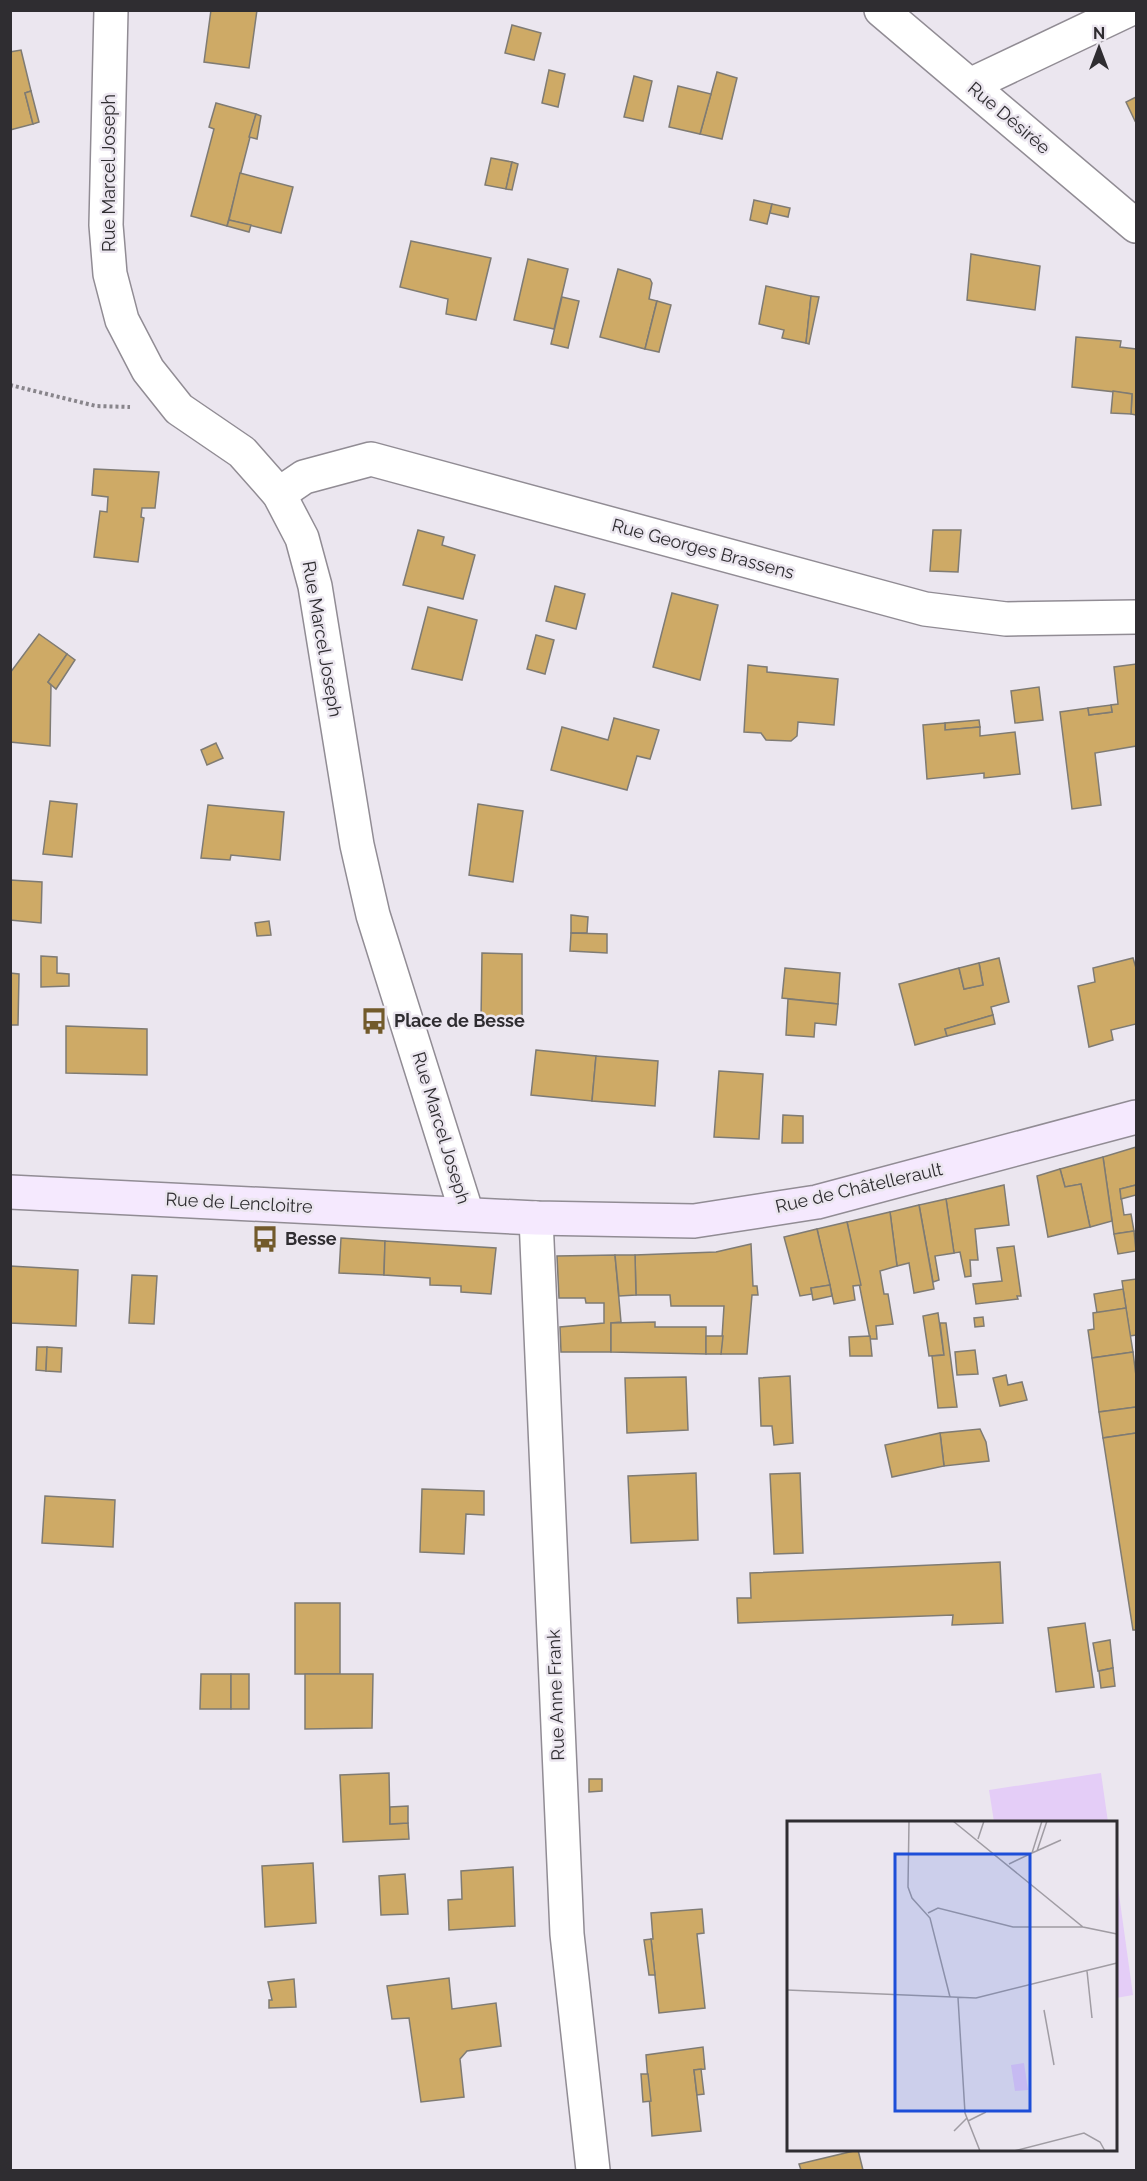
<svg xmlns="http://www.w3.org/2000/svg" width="1147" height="2181" font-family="Raleway,sans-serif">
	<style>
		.green { fill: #e4cdf7 }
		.building { fill: #ceaa66; stroke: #7f7b73; stroke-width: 1.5 }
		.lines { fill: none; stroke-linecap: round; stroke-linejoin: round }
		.minor-casing { stroke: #918c94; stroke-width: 36 }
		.secondary-casing { stroke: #918c94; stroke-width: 36 }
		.path { stroke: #88858b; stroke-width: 4; stroke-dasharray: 3 3; stroke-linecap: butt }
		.minor { stroke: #fff; stroke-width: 33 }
		.secondary { stroke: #f5e9fe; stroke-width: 33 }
		.labels { text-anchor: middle; stroke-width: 5; stroke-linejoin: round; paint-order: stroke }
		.street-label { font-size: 18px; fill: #2f2d31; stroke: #ebe6ef }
		.poi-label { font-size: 18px; font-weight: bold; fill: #2f2d31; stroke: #ebe6ef; text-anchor: start }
		.inset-road { fill: none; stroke: #a09ca3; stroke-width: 1.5 }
		.view { fill: #1d4ed8; fill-opacity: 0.15; stroke: #1d4ed8; stroke-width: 3 }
		.inset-edge { fill: none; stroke: #2f2d31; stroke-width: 3 }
	</style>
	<rect width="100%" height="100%" fill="#ebe6ef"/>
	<g class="green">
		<polygon points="1101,1773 1108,1822 994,1822 989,1790"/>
		<polygon points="1116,1873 1133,1995 1116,1998"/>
	</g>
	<g class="building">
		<polygon points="211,10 257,10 249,68 204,62"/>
		<polygon points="512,25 541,33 534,60 505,53"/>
		<polygon points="21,50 31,91 25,93 33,124 10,130 10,52"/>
		<polygon points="549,70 565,74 558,107 542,103"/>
		<polygon points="717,72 737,78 722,139 700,134"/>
		<polygon points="634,76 652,81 643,121 624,117"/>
		<polygon points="678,86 711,94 700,134 669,127"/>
		<polygon points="31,91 39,122 33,124 25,93"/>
		<polygon points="1136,97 1136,120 1135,121 1126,102"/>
		<polygon points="216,103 256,114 227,226 191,216 214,129 209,127"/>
		<polygon points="256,114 261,116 257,139 249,137"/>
		<polygon points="491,158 512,162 506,189 485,185"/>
		<polygon points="512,162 518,164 512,190 506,189"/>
		<polygon points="240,173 293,187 281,233 229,220"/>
		<polygon points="754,200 772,204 767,224 750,220"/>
		<polygon points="772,204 790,208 788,217 770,213"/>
		<polygon points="229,220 251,225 249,232 227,226"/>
		<polygon points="411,241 491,258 476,320 446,314 448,299 400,287"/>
		<polygon points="971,254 1040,266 1035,310 967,300"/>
		<polygon points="528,259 568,269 554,329 514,320"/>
		<polygon points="618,269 650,279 652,283 649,299 657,301 645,349 600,337"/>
		<polygon points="766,286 811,296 806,343 782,338 784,330 759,324"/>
		<polygon points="811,296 819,297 809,344 806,343"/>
		<polygon points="562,297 579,301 568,348 551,344"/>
		<polygon points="657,301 671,305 659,352 645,349"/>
		<polygon points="1076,337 1121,341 1120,347 1136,349 1136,415 1131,414 1132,394 1072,387"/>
		<polygon points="1113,391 1132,394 1131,414 1111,413"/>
		<polygon points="94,469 159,472 155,508 142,508 141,517 144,518 138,562 94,557 100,511 107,512 108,497 92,495"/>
		<polygon points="418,530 444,537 442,545 475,555 463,599 403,585"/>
		<polygon points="933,530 961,530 958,572 930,571"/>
		<polygon points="555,586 585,594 576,629 546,621"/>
		<polygon points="672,593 718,605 700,680 653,667"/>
		<polygon points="428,607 477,620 462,680 412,669"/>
		<polygon points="39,634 67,654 48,682 51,685 50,746 10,742 10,673"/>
		<polygon points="536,635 554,640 545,674 527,669"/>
		<polygon points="67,654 75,660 56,689 48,682"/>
		<polygon points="1136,664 1136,746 1095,753 1101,805 1072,809 1060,712 1088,708 1089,715 1112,712 1111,705 1118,704 1114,667"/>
		<polygon points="748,665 767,667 767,672 838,679 834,725 798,722 797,736 791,741 766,740 761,733 744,732"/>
		<polygon points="1039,687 1043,720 1015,723 1011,691"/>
		<polygon points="1111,705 1112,712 1089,715 1088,708"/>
		<polygon points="614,718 659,730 650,759 637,756 627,790 551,770 562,727 608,740"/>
		<polygon points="979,720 980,727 945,730 945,723"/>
		<polygon points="945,723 945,730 980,727 980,736 1015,732 1020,774 984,778 984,773 927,779 923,725"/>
		<polygon points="216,743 223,758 207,765 201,750"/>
		<polygon points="50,801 77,804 72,857 43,854"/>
		<polygon points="478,804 523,811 513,882 469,875"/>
		<polygon points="208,805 284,812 280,860 231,855 230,860 201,858"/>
		<polygon points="10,880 42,882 41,923 10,920"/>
		<polygon points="571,915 588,917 587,933 571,933"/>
		<polygon points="269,921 271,935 257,936 255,923"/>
		<polygon points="571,933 607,934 607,953 570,951"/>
		<polygon points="482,953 522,954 522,1020 481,1020"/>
		<polygon points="41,956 57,957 57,973 69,974 69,986 41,987"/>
		<polygon points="999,958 1009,1002 991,1007 993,1015 945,1029 947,1036 915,1045 899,984 959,968 964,989 983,985 979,963"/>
		<polygon points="1133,958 1136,968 1136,1024 1111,1030 1113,1040 1089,1047 1078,986 1095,982 1093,968"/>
		<polygon points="979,963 983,985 964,989 959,968"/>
		<polygon points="785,968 840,973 838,1004 782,998"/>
		<polygon points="10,973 19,974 18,1025 10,1025"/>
		<polygon points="788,999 838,1004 836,1025 815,1023 814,1037 786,1035"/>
		<polygon points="993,1015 995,1024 947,1036 945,1029"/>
		<polygon points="66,1026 147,1029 147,1075 66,1073"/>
		<polygon points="536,1050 596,1056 592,1101 531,1095"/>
		<polygon points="596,1056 658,1061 655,1106 592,1101"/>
		<polygon points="719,1071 763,1074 759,1139 714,1137"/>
		<polygon points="783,1115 803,1116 803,1143 782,1143"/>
		<polygon points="1136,1147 1136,1185 1120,1189 1124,1215 1131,1214 1134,1231 1114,1234 1103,1157"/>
		<polygon points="1103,1157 1112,1221 1090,1227 1081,1184 1065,1187 1060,1169"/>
		<polygon points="1060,1169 1065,1187 1081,1184 1090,1227 1048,1237 1037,1176"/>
		<polygon points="1004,1185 1009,1225 975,1229 978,1260 970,1260 971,1276 965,1277 960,1252 954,1253 946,1199"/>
		<polygon points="1136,1185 1136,1195 1121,1199 1120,1189"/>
		<polygon points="946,1199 954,1253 935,1256 939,1280 933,1282 919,1205"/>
		<polygon points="919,1205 934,1289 914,1293 909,1263 897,1266 890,1212"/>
		<polygon points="890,1212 897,1266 880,1271 884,1294 888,1294 893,1324 876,1326 877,1339 870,1339 847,1222"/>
		<polygon points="847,1222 861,1285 853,1286 855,1300 834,1304 817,1229"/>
		<polygon points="817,1229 830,1285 811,1288 812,1294 800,1296 784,1237"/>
		<polygon points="1134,1231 1136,1251 1118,1254 1114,1234"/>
		<polygon points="341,1238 385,1241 384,1275 339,1273"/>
		<polygon points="385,1241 496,1248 491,1294 461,1292 461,1286 430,1285 430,1278 384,1275"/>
		<polygon points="751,1244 753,1286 757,1286 758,1295 752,1295 747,1354 721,1354 724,1306 671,1306 670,1295 636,1295 635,1255 716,1252"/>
		<polygon points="1014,1246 1021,1296 1017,1296 1018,1299 976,1304 973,1284 1002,1281 997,1248"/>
		<polygon points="615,1255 621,1322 611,1323 611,1352 561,1352 560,1327 604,1323 604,1303 586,1303 585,1298 559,1298 557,1256"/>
		<polygon points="615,1255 635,1255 636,1295 619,1296"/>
		<polygon points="10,1266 78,1270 76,1326 10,1323"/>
		<polygon points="132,1275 157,1276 154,1324 129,1323"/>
		<polygon points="1136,1279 1136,1335 1130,1336 1122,1281"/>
		<polygon points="830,1285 832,1296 813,1300 811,1288"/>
		<polygon points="1123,1289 1126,1308 1097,1313 1094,1294"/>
		<polygon points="1126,1308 1133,1352 1092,1358 1088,1330 1094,1329 1093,1313"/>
		<polygon points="938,1313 944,1355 929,1356 923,1316"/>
		<polygon points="983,1317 984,1326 975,1327 974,1318"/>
		<polygon points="655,1322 655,1327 706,1327 706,1354 611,1352 611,1323"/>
		<polygon points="940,1323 946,1323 957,1407 938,1408 932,1356 944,1355"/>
		<polygon points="706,1336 723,1336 721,1354 706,1354"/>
		<polygon points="870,1336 872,1356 850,1356 849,1337"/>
		<polygon points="37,1347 47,1347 46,1371 36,1370"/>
		<polygon points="47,1347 62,1348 61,1372 46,1371"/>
		<polygon points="975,1350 978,1374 957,1375 955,1352"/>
		<polygon points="1133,1352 1136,1376 1136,1407 1099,1412 1092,1358"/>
		<polygon points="1006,1375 1008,1385 1022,1382 1027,1400 1000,1406 993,1378"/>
		<polygon points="790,1376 793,1443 774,1445 772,1426 761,1426 759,1378"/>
		<polygon points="686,1377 688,1430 627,1433 625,1378"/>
		<polygon points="1136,1407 1136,1433 1103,1438 1099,1412"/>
		<polygon points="980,1429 986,1442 989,1461 944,1466 940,1433"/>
		<polygon points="940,1433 944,1466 892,1477 885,1445"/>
		<polygon points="1136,1433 1136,1630 1133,1630 1103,1438"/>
		<polygon points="696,1473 698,1540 631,1543 628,1476"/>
		<polygon points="800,1473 803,1553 774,1554 770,1474"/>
		<polygon points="422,1489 484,1491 484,1515 466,1514 464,1554 420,1552"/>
		<polygon points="45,1496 115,1500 113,1547 42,1543"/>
		<polygon points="1000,1562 1003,1623 952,1625 953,1615 738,1623 737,1598 751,1598 750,1573"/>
		<rect x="295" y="1603" width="45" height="71"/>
		<polygon points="1085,1623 1094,1687 1056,1692 1048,1628"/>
		<polygon points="1110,1640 1113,1668 1098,1671 1093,1643"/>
		<polygon points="1113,1668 1115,1686 1101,1688 1099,1671"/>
		<polygon points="201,1674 231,1674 231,1709 200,1709"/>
		<rect x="231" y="1674" width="18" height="35"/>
		<polygon points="305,1674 373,1674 372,1728 305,1729"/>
		<polygon points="389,1773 390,1824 408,1823 409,1839 343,1842 340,1775"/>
		<polygon points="589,1779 602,1779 602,1791 589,1792"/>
		<polygon points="408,1806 408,1823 390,1824 390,1807"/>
		<polygon points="313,1863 316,1923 265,1927 262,1866"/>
		<polygon points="513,1867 515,1926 449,1930 448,1900 462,1899 461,1871"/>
		<polygon points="405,1874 408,1914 381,1915 379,1876"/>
		<polygon points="702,1909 704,1933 697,1934 705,2008 659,2013 651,1939 653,1939 651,1913"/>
		<polygon points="651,1939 655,1975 649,1975 644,1940"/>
		<polygon points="449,1978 452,2009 496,2003 501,2046 467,2051 460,2059 464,2097 421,2102 409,2018 392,2019 387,1986"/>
		<polygon points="294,1979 296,2007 269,2008 269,2000 272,2000 268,1982"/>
		<polygon points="703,2047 705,2069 694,2070 701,2131 652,2136 646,2055"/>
		<polygon points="701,2069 704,2094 697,2095 694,2070"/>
		<polygon points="641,2074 648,2074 651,2101 643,2102"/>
		<polygon points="858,2150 863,2170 801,2170 799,2164"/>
	</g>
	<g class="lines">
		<defs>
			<g id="minor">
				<polyline points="111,10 106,225 110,274 122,320 148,370 179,409 242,452 279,494 302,538 315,586 357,845 373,915 467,1214"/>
				<polyline points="881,10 1136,226"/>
				<polyline points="970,85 1128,10"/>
				<polyline points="279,494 304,477 371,459 925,609 1006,619 1136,617"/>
				<polyline points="536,1218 567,1934 593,2170"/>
			</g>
			<polyline id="secondary" points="10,1192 536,1218 694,1221 817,1202 1136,1117"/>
		</defs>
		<use href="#minor" class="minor-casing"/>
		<use href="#secondary" class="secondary-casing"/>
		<polyline class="path" points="10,385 96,406 130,407"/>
		<use href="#minor" class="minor"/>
		<use href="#secondary" class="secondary"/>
	</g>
	<defs>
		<symbol id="bus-bare" viewBox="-9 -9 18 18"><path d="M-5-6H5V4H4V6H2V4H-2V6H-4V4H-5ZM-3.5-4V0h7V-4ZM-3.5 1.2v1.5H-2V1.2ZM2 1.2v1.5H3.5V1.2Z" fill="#725a2b" stroke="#ebe6ef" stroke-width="2.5" paint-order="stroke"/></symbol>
	</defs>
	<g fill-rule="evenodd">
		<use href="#bus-bare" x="355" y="1002" width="38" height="38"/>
		<use href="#bus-bare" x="246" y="1220" width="38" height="38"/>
	</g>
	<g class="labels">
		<g class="street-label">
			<text transform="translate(1009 118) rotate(40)" y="6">Rue Désirée</text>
			<text transform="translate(109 173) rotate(-90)" y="6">Rue Marcel Joseph</text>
			<text transform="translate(703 549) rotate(15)" y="6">Rue Georges Brassens</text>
			<text transform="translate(322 639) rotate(80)" y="6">Rue Marcel Joseph</text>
			<text transform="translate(441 1128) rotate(73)" y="6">Rue Marcel Joseph</text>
			<text transform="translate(859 1188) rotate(-13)" y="6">Rue de Châtellerault</text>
			<text transform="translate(239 1203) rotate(3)" y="6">Rue de Lencloitre</text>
			<text transform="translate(556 1695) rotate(-92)" y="6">Rue Anne Frank</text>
		</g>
		<g class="poi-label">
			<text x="394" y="1027">Place de Besse</text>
			<text x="285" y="1245">Besse</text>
		</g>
	</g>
	<g transform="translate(787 1821)">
		<rect width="330" height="330" fill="#ebe6ef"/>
		<path d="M237,242L241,269L228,270L224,244Z" fill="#e4cdf7"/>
		<path class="inset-road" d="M122,0L121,66L125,77L143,97L163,176M166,0L296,106L330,113M191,18L197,0M250,30L260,0M245,32L274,19M222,43L245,32L255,0M141,92L151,87L226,106H296M300,150L305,197M0,169L189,177L330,142M171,177L178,292L193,330M257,189L267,244M181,300L199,291M167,310L180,297M227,330L297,312L313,321L318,330"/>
		<path class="view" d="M108,33H243V290H108Z"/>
		<rect width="330" height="330" class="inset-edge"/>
	</g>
	<rect width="1147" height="2181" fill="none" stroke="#2f2d31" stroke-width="24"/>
	<g transform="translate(1099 48)" stroke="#ebe6ef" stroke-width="4.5" paint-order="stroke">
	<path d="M0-4.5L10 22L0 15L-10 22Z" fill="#2f2d31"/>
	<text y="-9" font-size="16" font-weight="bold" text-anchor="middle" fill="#2f2d31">N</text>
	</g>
</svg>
